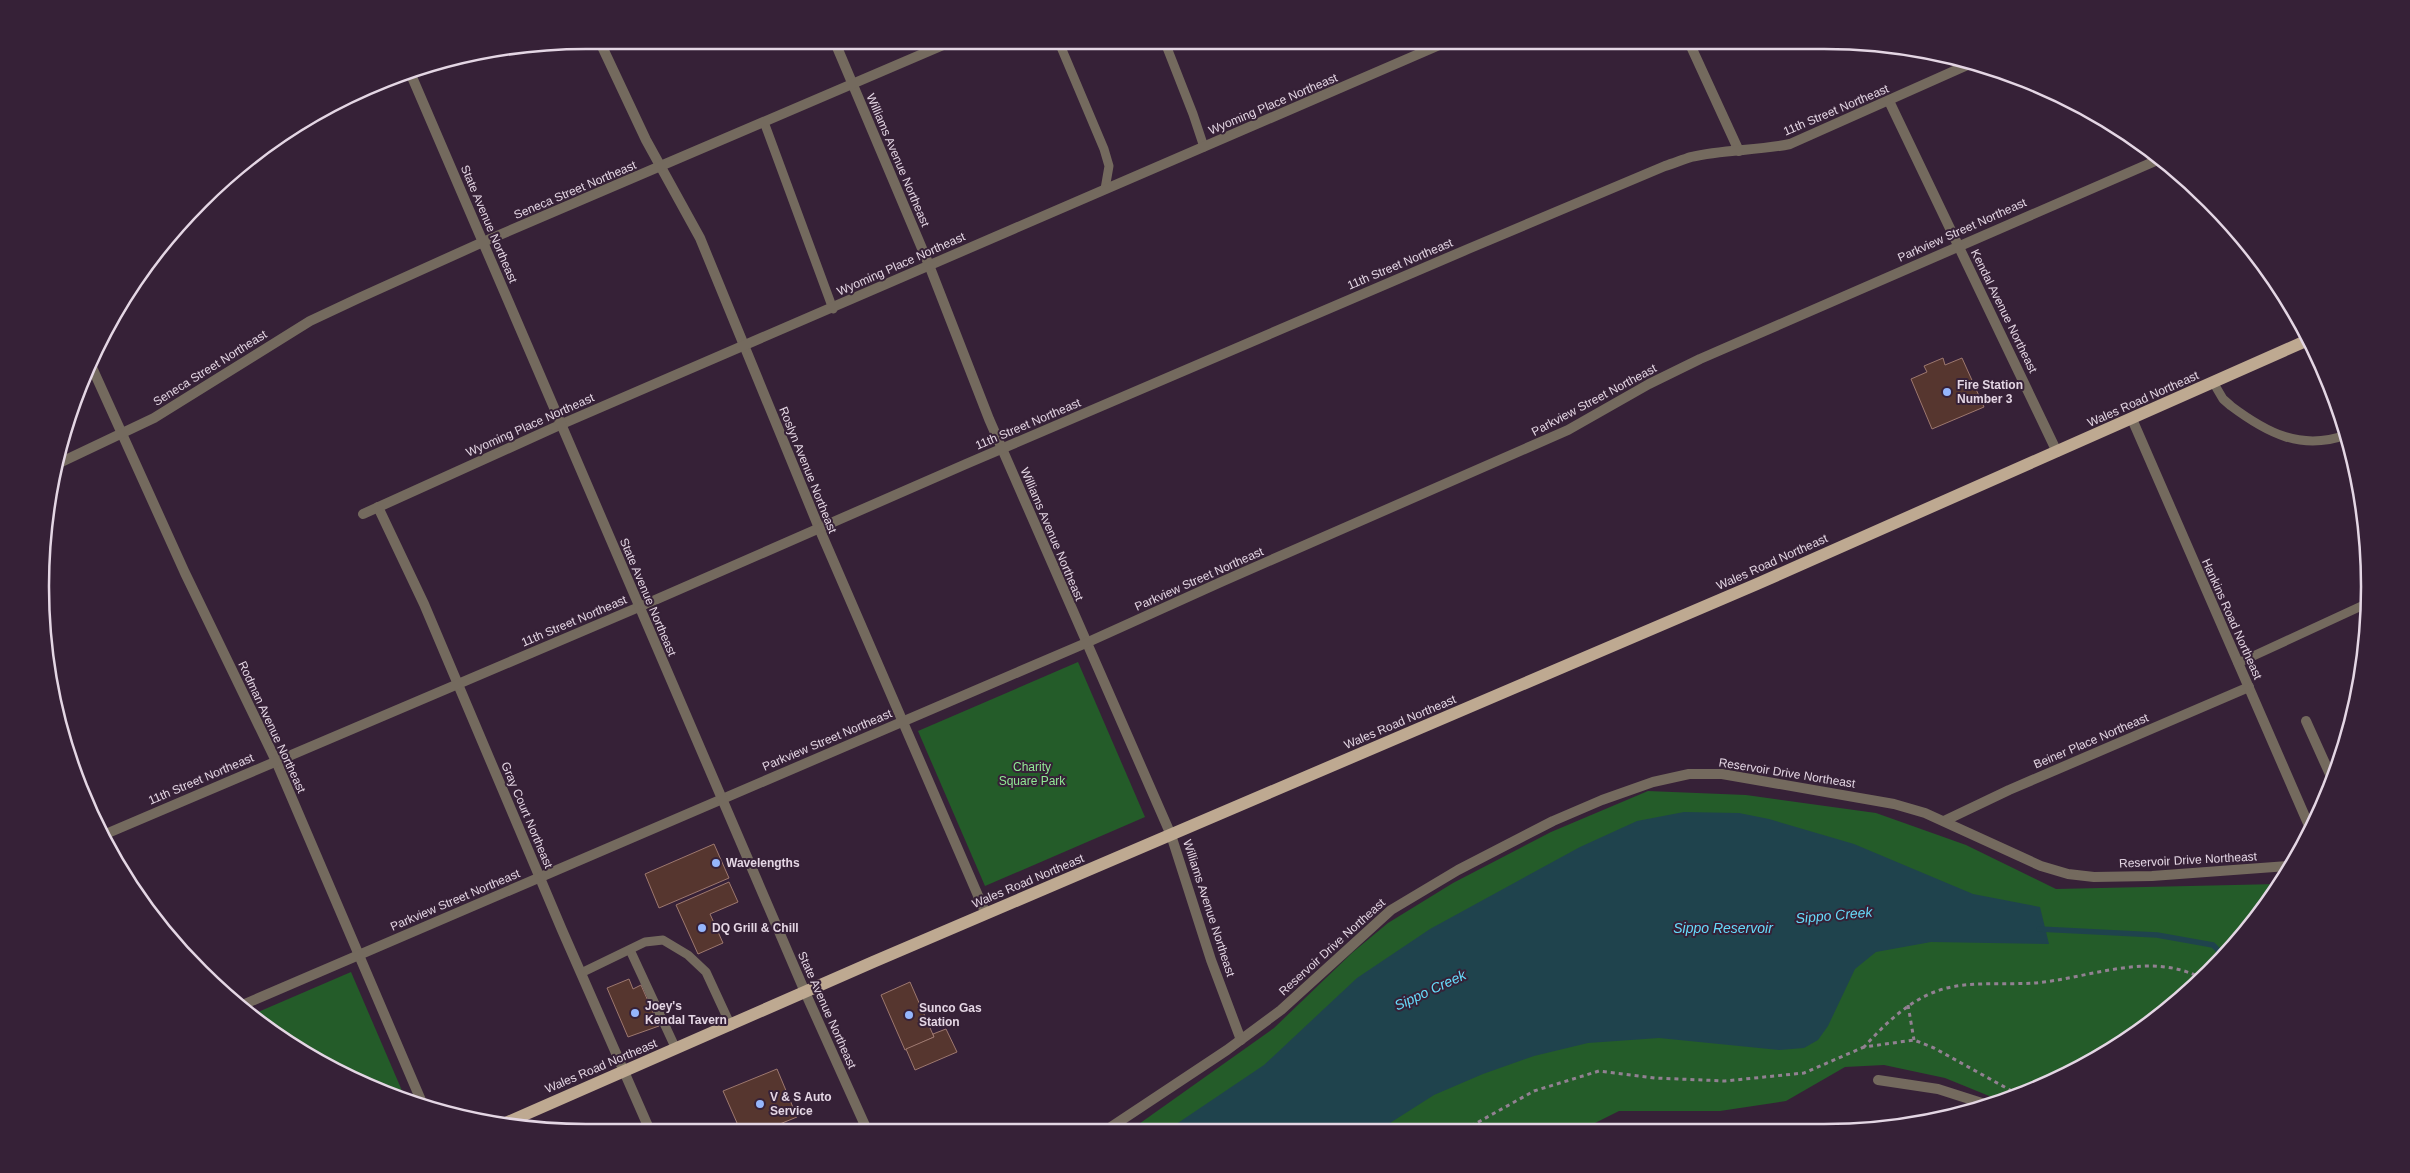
<svg xmlns="http://www.w3.org/2000/svg" width="2410" height="1173" font-family="Helvetica,sans-serif">
	<style>
		.green { fill: #245c29 }
		.water { fill: #1f434d }
		.lines { fill: none; stroke-linecap: round; stroke-linejoin: round }
		.stream { stroke: #1f434d; stroke-width: 5.5 }
		.building { fill: #56362f; stroke: #9d786f }
		.path { stroke: #928192; stroke-width: 3; stroke-dasharray: 4 4; stroke-linecap: butt }
		.service { stroke: #746a5e; stroke-width: 9 }
		.minor { stroke: #746a5e; stroke-width: 10 }
		.tertiary { stroke: #746a5e; stroke-width: 10 }
		.primary { stroke: #bea991; stroke-width: 12 }
		.poi-dot { fill: #95b6fd; stroke: #362137; stroke-width: 2 }
		.labels { text-anchor: middle; stroke-width: 4; stroke-linejoin: round; paint-order: stroke }
		.street-label { font-size: 12px; fill: #e4d6e4; stroke: #362137 }
		.poi-label { font-size: 12px; font-weight: bold; fill: #e4d6e4; stroke: #362137; text-anchor: start }
		.park-label { font-size: 12px; fill: #92e996; stroke: #362137 }
		.water-label { font-size: 14px; font-style: italic; fill: #66dbfa; stroke: #362137 }
		.rim { fill: none; stroke: #e4d6e4; stroke-width: 2.5 }
	</style>
	<rect width="100%" height="100%" fill="#362137"/>
	<g class="green">
		<polygon points="1078,662 1145,817 985,886 918,731"/>
		<polygon points="1648,791 1746,795 1876,813 1966,845 2056,889 2278,884 2257,919 2156,1020 2033,1091 1999,1100 1945,1078 1884,1065 1845,1067 1786,1101 1720,1111 1619,1111 1583,1129 1129,1131 1274,1028 1353,952 1388,923 1453,883 1551,832"/>
		<path d="M351,972L406,1100C351,1083 296,1052 251,1015Z"/>
	</g>
	<polygon class="water" points="1684,812 1739,813 1769,819 1854,844 1973,894 2040,907 2049,944 1931,942 1876,952 1855,969 1828,1026 1818,1040 1804,1048 1779,1050 1659,1038 1588,1043 1534,1056 1483,1074 1434,1095 1379,1130 1166,1131 1264,1065 1357,978 1430,929 1580,847 1637,821"/>
	<g class="lines">
		<polyline class="stream" points="2039,929 2157,935 2213,945 2222,954"/>
	</g>
	<g class="building">
		<polygon points="1943,358 1945,365 1962,358 1984,407 1932,429 1911,379 1927,372 1924,366"/>
		<polygon points="714,844 729,878 659,908 645,874"/>
		<polygon points="729,882 738,902 710,914 723,943 698,954 676,905"/>
		<polygon points="629,979 633,989 641,985 659,1026 628,1037 607,988"/>
		<polygon points="910,982 934,1037 905,1050 881,995"/>
		<polygon points="946,1029 957,1052 915,1070 906,1049 934,1037 933,1034"/>
		<polygon points="777,1069 797,1117 760,1132 741,1132 723,1091"/>
	</g>
	<g class="lines">
		<g class="path">
			<polyline points="1908,1005 1914,1040"/>
			<path d="M2019,1095L1934,1048L1914,1040L1864,1047C1886,1023 1910,999 1943,989C1971,981 2005,985 2034,983C2087,979 2148,951 2199,977"/>
			<polyline points="1464,1130 1534,1091 1599,1071 1655,1078 1725,1081 1804,1073 1864,1047"/>
		</g>
		<g class="service">
			<polyline points="1058,40 1104,149 1109,166 1105,189"/>
			<polyline points="1164,40 1193,114 1204,147"/>
			<polyline points="764,122 833,309"/>
			<path d="M2213,382L2223,399L2231,406C2267,433 2301,451 2346,435"/>
			<polyline points="2238,663 2368,603"/>
			<polyline points="630,950 676,1049"/>
			<polyline points="581,973 645,942 663,940 688,955 706,972 731,1026"/>
		</g>
		<g class="minor">
			<polyline points="599,40 646,140 700,238 819,528 986,914"/>
			<polyline points="834,40 929,265 989,419 1171,835 1211,960 1241,1040"/>
			<polyline points="1688,40 1739,151"/>
			<polyline points="1889,101 2057,452"/>
			<polyline points="219,186 226,179"/>
			<polyline points="90,363 185,573 276,761 423,1105"/>
			<polyline points="55,465 154,418 310,321 359,298 483,242 955,40"/>
			<polyline points="378,507 424,604 562,930 651,1133"/>
			<polyline points="363,514 562,424 1451,40"/>
			<polyline points="2306,721 2333,781"/>
			<polyline points="1944,821 2009,790 2249,687"/>
			<path d="M101,836L639,607L966,464L1468,249L1665,166C1674,163 1682,160 1691,157C1723,149 1757,151 1790,144L1972,63"/>
			<polyline points="240,1006 1086,643 1221,582 1568,430 1649,384 1700,359 2160,159"/>
			<polyline points="1878,1080 1938,1089 1985,1104"/>
			<polyline points="1105,1131 1227,1050 1281,1010 1391,910 1458,870 1553,821 1602,800 1653,782 1689,774 1722,774 1894,804 1925,813 2041,866 2068,874 2094,877 2152,876 2288,866"/>
		</g>
		<g class="tertiary">
			<polyline points="409,70 805,992 868,1132"/>
			<polyline points="2132,419 2310,828"/>
		</g>
		<polyline class="primary" points="501,1125 873,962 1757,584 2308,340"/>
	</g>
	<g class="poi-dot">
		<circle cx="1947" cy="392" r="5"/>
		<circle cx="716" cy="863" r="5"/>
		<circle cx="702" cy="928" r="5"/>
		<circle cx="635" cy="1013" r="5"/>
		<circle cx="909" cy="1015" r="5"/>
		<circle cx="760" cy="1104" r="5"/>
	</g>
	<g class="labels">
		<g class="street-label">
			<text transform="translate(1273 104) rotate(-23)" y="4">Wyoming Place Northeast</text>
			<text transform="translate(1836 110) rotate(-23)" y="4">11th Street Northeast</text>
			<text transform="translate(898 160) rotate(67)" y="4">Williams Avenue Northeast</text>
			<text transform="translate(575 190) rotate(-23)" y="4">Seneca Street Northeast</text>
			<text transform="translate(489 224) rotate(67)" y="4">State Avenue Northeast</text>
			<text transform="translate(1962 230) rotate(-24)" y="4">Parkview Street Northeast</text>
			<text transform="translate(901 264) rotate(-24)" y="4">Wyoming Place Northeast</text>
			<text transform="translate(1400 264) rotate(-23)" y="4">11th Street Northeast</text>
			<text transform="translate(2004 311) rotate(64)" y="4">Kendal Avenue Northeast</text>
			<text transform="translate(210 368) rotate(-32)" y="4">Seneca Street Northeast</text>
			<text transform="translate(2143 399) rotate(-24)" y="4">Wales Road Northeast</text>
			<text transform="translate(1594 400) rotate(-28)" y="4">Parkview Street Northeast</text>
			<text transform="translate(1028 424) rotate(-23)" y="4">11th Street Northeast</text>
			<text transform="translate(530 425) rotate(-24)" y="4">Wyoming Place Northeast</text>
			<text transform="translate(808 470) rotate(68)" y="4">Roslyn Avenue Northeast</text>
			<text transform="translate(1052 534) rotate(67)" y="4">Williams Avenue Northeast</text>
			<text transform="translate(1772 562) rotate(-24)" y="4">Wales Road Northeast</text>
			<text transform="translate(1199 579) rotate(-24)" y="4">Parkview Street Northeast</text>
			<text transform="translate(648 597) rotate(67)" y="4">State Avenue Northeast</text>
			<text transform="translate(2232 619) rotate(66)" y="4">Hankins Road Northeast</text>
			<text transform="translate(574 621) rotate(-23)" y="4">11th Street Northeast</text>
			<text transform="translate(1400 722) rotate(-23)" y="4">Wales Road Northeast</text>
			<text transform="translate(272 727) rotate(65)" y="4">Rodman Avenue Northeast</text>
			<text transform="translate(827 740) rotate(-23)" y="4">Parkview Street Northeast</text>
			<text transform="translate(2091 741) rotate(-23)" y="4">Beiner Place Northeast</text>
			<text transform="translate(1787 773) rotate(9)" y="4">Reservoir Drive Northeast</text>
			<text transform="translate(201 779) rotate(-23)" y="4">11th Street Northeast</text>
			<text transform="translate(527 815) rotate(67)" y="4">Gray Court Northeast</text>
			<text transform="translate(2188 860) rotate(-3)" y="4">Reservoir Drive Northeast</text>
			<text transform="translate(1028 881) rotate(-23)" y="4">Wales Road Northeast</text>
			<text transform="translate(455 900) rotate(-23)" y="4">Parkview Street Northeast</text>
			<text transform="translate(1209 908) rotate(72)" y="4">Williams Avenue Northeast</text>
			<text transform="translate(1332 947) rotate(-42)" y="4">Reservoir Drive Northeast</text>
			<text transform="translate(827 1010) rotate(66)" y="4">State Avenue Northeast</text>
			<text transform="translate(601 1066) rotate(-23)" y="4">Wales Road Northeast</text>
		</g>
		<g class="poi-label">
			<text x="1957" y="389">Fire Station<tspan x="1957" dy="14">Number 3</tspan></text>
			<text x="726" y="867">Wavelengths</text>
			<text x="712" y="932">DQ Grill &amp; Chill</text>
			<text x="645" y="1010">Joey's<tspan x="645" dy="14">Kendal Tavern</tspan></text>
			<text x="919" y="1012">Sunco Gas<tspan x="919" dy="14">Station</tspan></text>
			<text x="770" y="1101">V &amp; S Auto<tspan x="770" dy="14">Service</tspan></text>
		</g>
		<g class="park-label">
			<text x="1032" y="771">Charity<tspan x="1032" dy="14">Square Park</tspan></text>
		</g>
		<g class="water-label">
			<text transform="translate(1834 915) rotate(-5)" y="5">Sippo Creek</text>
			<text x="1723" y="933">Sippo Reservoir</text>
			<text transform="translate(1430 990) rotate(-25)" y="5">Sippo Creek</text>
		</g>
	</g>
	<path d="M0 0H2410V1173H0ZM586 49H1824A537 537 0 0 1 2361 586V587A537 537 0 0 1 1824 1124H586A537 537 0 0 1 49 587V586A537 537 0 0 1 586 49Z" fill="#362137" fill-rule="evenodd"/>
	<path class="rim" d="M586 49H1824A537 537 0 0 1 2361 586V587A537 537 0 0 1 1824 1124H586A537 537 0 0 1 49 587V586A537 537 0 0 1 586 49Z"/>
</svg>
